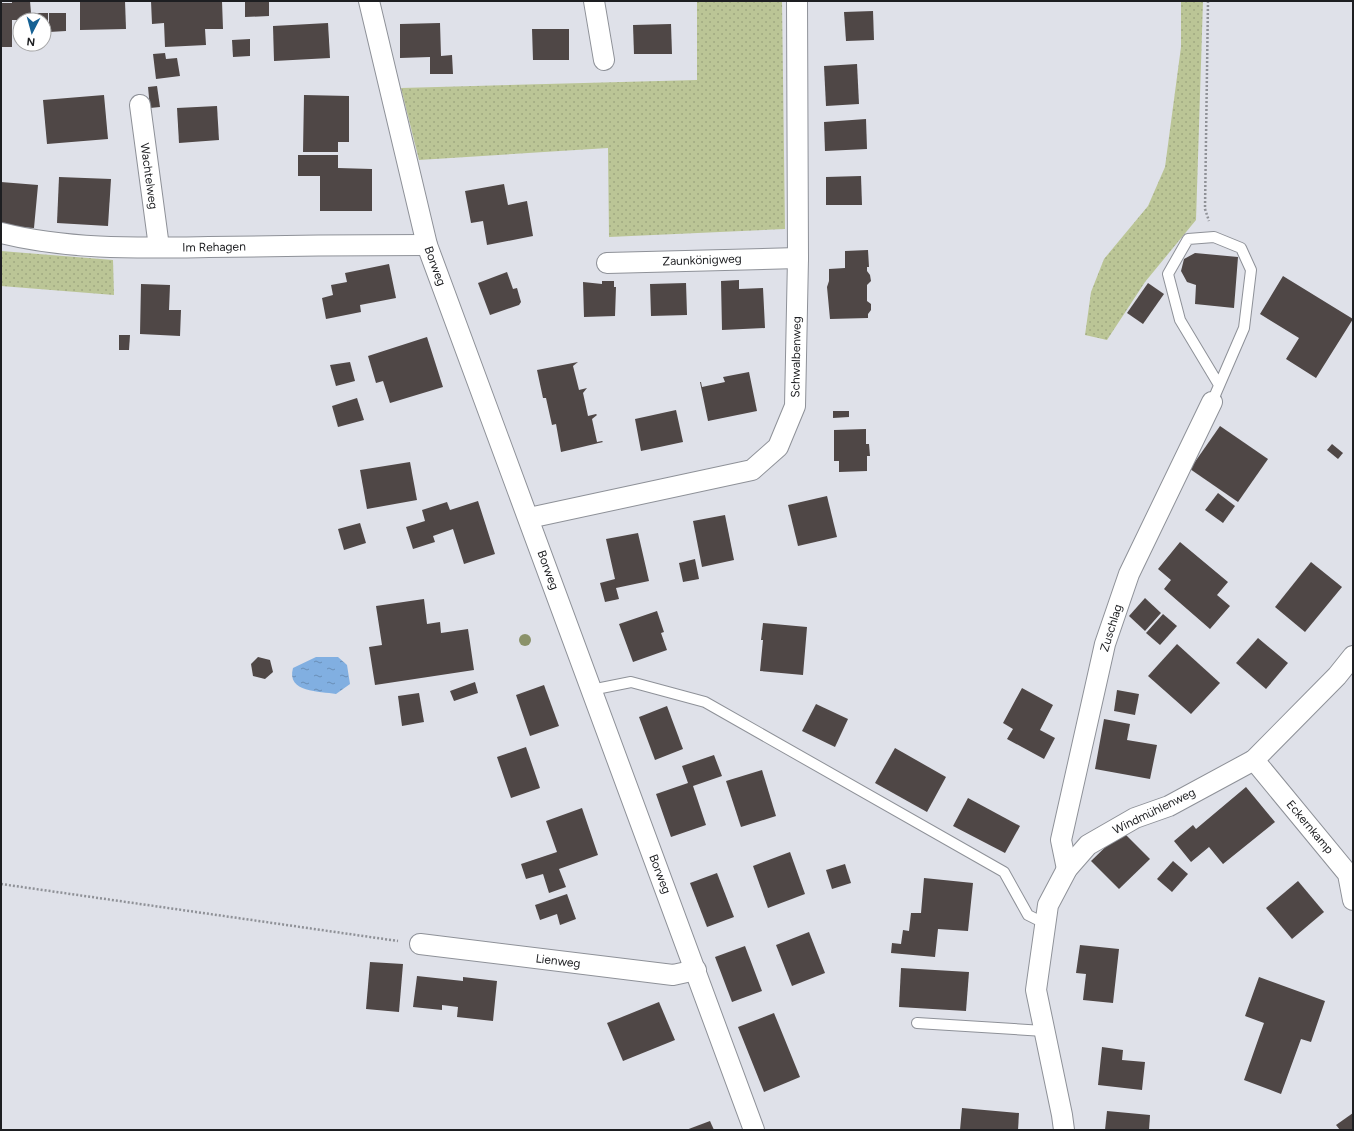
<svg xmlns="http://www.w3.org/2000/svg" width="1354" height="1131" font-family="Figtree,sans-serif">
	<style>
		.grass { fill: url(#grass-dots) }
		.water { fill: url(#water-ripples) }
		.building { fill: #4f4746 }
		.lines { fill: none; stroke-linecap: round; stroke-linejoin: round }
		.lane-casing { stroke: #8e9198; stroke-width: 12 }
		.street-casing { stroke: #8e9198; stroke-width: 22 }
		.path { stroke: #8f9197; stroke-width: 2.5; stroke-dasharray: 2 2; stroke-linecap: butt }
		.lane { stroke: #fff; stroke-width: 10 }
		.street { stroke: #fff; stroke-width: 20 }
		.tree { fill: #8b926a }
		.labels { text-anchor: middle; stroke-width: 4; stroke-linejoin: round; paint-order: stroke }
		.street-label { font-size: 12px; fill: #1d1e21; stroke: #fff }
	</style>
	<defs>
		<pattern id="grass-dots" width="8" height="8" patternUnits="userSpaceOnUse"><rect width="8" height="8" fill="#bbc596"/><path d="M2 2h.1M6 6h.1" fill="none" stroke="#a0a981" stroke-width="1.8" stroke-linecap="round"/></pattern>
		<pattern id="water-ripples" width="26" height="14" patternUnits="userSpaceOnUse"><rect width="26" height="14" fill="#81afe1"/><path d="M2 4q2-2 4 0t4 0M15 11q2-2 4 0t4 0" fill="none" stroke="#698eb6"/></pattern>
	</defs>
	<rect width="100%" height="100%" fill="#dfe1e9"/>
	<g class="grass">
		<polygon points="697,1 782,1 785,229 609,237 608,148 419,160 401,88 697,80"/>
		<polygon points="1181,1 1203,1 1196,220 1145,282 1107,340 1085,335 1091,292 1104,259 1148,206 1165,167 1181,47"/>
		<polygon points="1,251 113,260 114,295 1,286"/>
	</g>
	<path class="water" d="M316,657H338L347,665L350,684L336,694C320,691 286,693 293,668Z"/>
	<g class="building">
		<polygon points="12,1 30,1 31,13 48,13 48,31 44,32 44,20 12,20 12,47 1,47 1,3 12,3"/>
		<polygon points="80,1 125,1 126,29 80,30"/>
		<polygon points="151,1 222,1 223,29 205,29 206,45 165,47 164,23 152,24"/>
		<polygon points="245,1 269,1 269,16 245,17"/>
		<polygon points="873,11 874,40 846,41 844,12"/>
		<polygon points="49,13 66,13 66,31 49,32"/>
		<polygon points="328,23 330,58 274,61 273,26"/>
		<polygon points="440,23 441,56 452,55 453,74 430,74 430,57 400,58 400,24"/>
		<polygon points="671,24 672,54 634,54 633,25"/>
		<polygon points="532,29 569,29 569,60 533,60"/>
		<polygon points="250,39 250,56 233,57 232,40"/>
		<polygon points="165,53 166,59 177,58 180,76 156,79 153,54"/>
		<polygon points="857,64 859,104 826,106 824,66"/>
		<polygon points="157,86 160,107 150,108 148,87"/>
		<polygon points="104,95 108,139 47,144 43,100"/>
		<polygon points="304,95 349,96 349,142 338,142 338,152 303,152"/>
		<polygon points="217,106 219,140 179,143 177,108"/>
		<polygon points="866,119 867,149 825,151 824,122"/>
		<polygon points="298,155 338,155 338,168 372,169 372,211 320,211 320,176 298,176"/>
		<polygon points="861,176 862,205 826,205 826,177"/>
		<polygon points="59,177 111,179 108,226 57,223"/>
		<polygon points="1,182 38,185 34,228 1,226"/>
		<polygon points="504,184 508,205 527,201 533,236 487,245 483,221 471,223 465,191"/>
		<polygon points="868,250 869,267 867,267 867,271 870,275 871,281 867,285 867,301 871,304 871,310 868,314 868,318 830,319 827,287 829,281 829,269 845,268 845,251"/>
		<polygon points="1195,253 1238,257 1234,308 1195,304 1196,285 1187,282 1181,271 1184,259"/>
		<polygon points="389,264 396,298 360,305 361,312 326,319 322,298 333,295 331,285 347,282 345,273"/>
		<polygon points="507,272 513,289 517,288 521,302 519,305 490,315 478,283"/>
		<polygon points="1283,276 1353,319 1316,378 1286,359 1299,338 1260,314"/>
		<polygon points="739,280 739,289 763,288 765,328 722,330 721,281"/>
		<polygon points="602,281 614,281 614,287 616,287 615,316 584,317 583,282 602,284"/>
		<polygon points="686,283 687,315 651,316 650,284"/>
		<polygon points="1148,283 1164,294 1143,324 1127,313"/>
		<polygon points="141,284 170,285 169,310 181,310 180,336 140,334"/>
		<polygon points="119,335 130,335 129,350 119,350"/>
		<polygon points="427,337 443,387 390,403 383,381 376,383 368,356"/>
		<polygon points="350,362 355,381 336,386 330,365"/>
		<polygon points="578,362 573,366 579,390 587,388 583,393 588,416 596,414 597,415 592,419 597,442 602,441 603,442 561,452 556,424 552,425 546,398 543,398 537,370"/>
		<polygon points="749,372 757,411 708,421 700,382 701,382 702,387 725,382 723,377"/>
		<polygon points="357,398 364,420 338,427 332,406"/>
		<polygon points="676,410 683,442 641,451 635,419"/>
		<polygon points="833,411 849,411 849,417 833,418"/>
		<polygon points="1220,426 1268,459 1238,502 1190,469"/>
		<polygon points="866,429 866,444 869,444 870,456 867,456 867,471 839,472 839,461 834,461 834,430"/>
		<polygon points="1332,444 1343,453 1338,459 1327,450"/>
		<polygon points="410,462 417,500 367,509 360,470"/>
		<polygon points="1218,493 1235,506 1223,523 1205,510"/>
		<polygon points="827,496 837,537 798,546 788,505"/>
		<polygon points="478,501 495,554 464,564 453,529 433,536 435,542 413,549 406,527 425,521 422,510 447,502 450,510"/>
		<polygon points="725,515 734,560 702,567 693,521"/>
		<polygon points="360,523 366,543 344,550 338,529"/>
		<polygon points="638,533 649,581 616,588 619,599 605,602 600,583 615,579 606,539"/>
		<polygon points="1180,542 1228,582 1217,595 1230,606 1210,629 1164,589 1171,580 1158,569"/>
		<polygon points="695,559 699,579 683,582 679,563"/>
		<polygon points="1311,562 1342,587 1305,632 1275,607"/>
		<polygon points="1145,598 1161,613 1145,631 1129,616"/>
		<polygon points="424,599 427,624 440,622 441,633 468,629 474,670 375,685 369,647 382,645 376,606"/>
		<polygon points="657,611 664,632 661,633 667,650 633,662 619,624"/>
		<polygon points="1163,614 1177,626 1160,645 1146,633"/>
		<polygon points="763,623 807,627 803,675 760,671 763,640 761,640"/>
		<polygon points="1258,638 1288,663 1266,689 1236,663"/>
		<polygon points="1177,644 1220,683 1191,714 1148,676"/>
		<polygon points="258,657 270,660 273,672 265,679 253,676 251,664"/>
		<polygon points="475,682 478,693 454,701 450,691"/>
		<polygon points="544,685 559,726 530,736 516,695"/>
		<polygon points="1022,688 1053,705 1040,730 1055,738 1044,759 1007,739 1013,729 1003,723"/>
		<polygon points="1117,690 1139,694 1135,715 1114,711"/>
		<polygon points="419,693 424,722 402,726 398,696"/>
		<polygon points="816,704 848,719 835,747 802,731"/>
		<polygon points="667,706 683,749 655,760 639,717"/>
		<polygon points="1104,719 1130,724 1127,740 1157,745 1150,779 1095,769"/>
		<polygon points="526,747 540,788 511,798 497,757"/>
		<polygon points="895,748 946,777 927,812 875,783"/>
		<polygon points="714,755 722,776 693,786 706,825 671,837 656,794 688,783 682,766"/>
		<polygon points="762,770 776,816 741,827 726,781"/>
		<polygon points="1246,787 1275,822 1223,864 1209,847 1191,862 1174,841 1193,825 1196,829"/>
		<polygon points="968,798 1020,826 1005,853 953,826"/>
		<polygon points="582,808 598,855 559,869 566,887 549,893 543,874 526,879 521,864 557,852 546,821"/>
		<polygon points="1122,831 1150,859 1119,889 1091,861"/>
		<polygon points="790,852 805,894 768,908 753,866"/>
		<polygon points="1173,861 1188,874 1172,892 1157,879"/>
		<polygon points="845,864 851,883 832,889 826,870"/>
		<polygon points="717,873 734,917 707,927 690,883"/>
		<polygon points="924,878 973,883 968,931 938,929 935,957 891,953 892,943 901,944 903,930 909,931 911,913 921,913"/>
		<polygon points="1298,881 1324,912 1292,939 1266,908"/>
		<polygon points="567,894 576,919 560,925 557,914 540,920 535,905"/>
		<polygon points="809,932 825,973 792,986 776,945"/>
		<polygon points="1080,945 1119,949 1113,1003 1083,1000 1086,974 1076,973"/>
		<polygon points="745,946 762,991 732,1002 715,957"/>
		<polygon points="370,962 403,964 399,1012 366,1009"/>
		<polygon points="901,968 969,972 966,1011 899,1007"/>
		<polygon points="417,976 463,981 463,977 497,981 493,1021 457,1017 458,1007 442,1005 442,1010 413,1007"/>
		<polygon points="1259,977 1325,1001 1311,1042 1301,1039 1281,1094 1244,1080 1264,1023 1245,1016"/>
		<polygon points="659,1002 675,1040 623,1061 607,1023"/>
		<polygon points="774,1013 800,1077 764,1092 738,1027"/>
		<polygon points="1102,1047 1123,1050 1122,1060 1145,1062 1142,1090 1098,1085"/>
		<polygon points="962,1108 1019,1113 1018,1130 960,1130"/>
		<polygon points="1107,1111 1150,1115 1149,1130 1105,1130"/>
		<polygon points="1353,1113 1353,1130 1340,1130 1336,1125"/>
		<polygon points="710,1121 714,1130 686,1130"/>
	</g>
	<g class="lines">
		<defs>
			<g id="lane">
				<polyline points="1212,402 1244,328 1251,270 1241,248 1214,237 1188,239 1168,274 1180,320 1219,385"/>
				<polyline points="591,690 631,682 705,702 1004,872 1028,915 1046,924"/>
				<polyline points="917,1023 1044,1031"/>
			</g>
			<g id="street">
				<polyline points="369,1 427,245 754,1130"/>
				<polyline points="594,1 604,60"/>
				<polyline points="140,105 159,247"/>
				<path d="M1,233C68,250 140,248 209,247C282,246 354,245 427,245"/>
				<polyline points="607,263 798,258"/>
				<polyline points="529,518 752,470 778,447 795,406 798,258 797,1"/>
				<polyline points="1254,760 1348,874 1353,900"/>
				<polyline points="1067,869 1061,840 1105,644 1129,574 1212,402"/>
				<polyline points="420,944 673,975 696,970"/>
				<polyline points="1064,1130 1062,1115 1036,990 1048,905 1067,869 1088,845 1135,818 1169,806 1254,760 1337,676 1353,656"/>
			</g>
		</defs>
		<use href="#lane" class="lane-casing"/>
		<use href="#street" class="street-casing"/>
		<g class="path">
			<polyline points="1208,1 1205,209 1209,221"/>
			<polyline points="1,884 398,941"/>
		</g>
		<use href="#lane" class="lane"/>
		<use href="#street" class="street"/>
	</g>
	<circle class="tree" cx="525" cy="640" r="6"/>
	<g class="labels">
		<g class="street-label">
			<text transform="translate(149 176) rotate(82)" y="4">Wachtelweg</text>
			<text transform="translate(214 247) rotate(-1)" y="4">Im Rehagen</text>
			<text transform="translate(702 260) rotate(-2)" y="4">Zaunkönigweg</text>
			<text transform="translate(435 266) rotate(70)" y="4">Borweg</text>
			<text transform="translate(796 357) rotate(-89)" y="4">Schwalbenweg</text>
			<text transform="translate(548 570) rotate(70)" y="4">Borweg</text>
			<text transform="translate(1111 628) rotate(-73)" y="4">Zuschlag</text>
			<text transform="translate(1154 811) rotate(-26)" y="4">Windmühlenweg</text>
			<text transform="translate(1310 827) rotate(50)" y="4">Eckernkamp</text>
			<text transform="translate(660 874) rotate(69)" y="4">Borweg</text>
			<text transform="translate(558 961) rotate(7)" y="4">Lienweg</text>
		</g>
	</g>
	<rect width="1354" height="1131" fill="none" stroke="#1d1e21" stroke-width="4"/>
	<g transform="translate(32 32) rotate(186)"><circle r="19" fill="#ffffff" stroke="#a5a5a6"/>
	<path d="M0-3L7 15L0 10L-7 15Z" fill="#156194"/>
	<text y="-6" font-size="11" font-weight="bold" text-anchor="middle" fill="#1d1e21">N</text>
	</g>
</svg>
